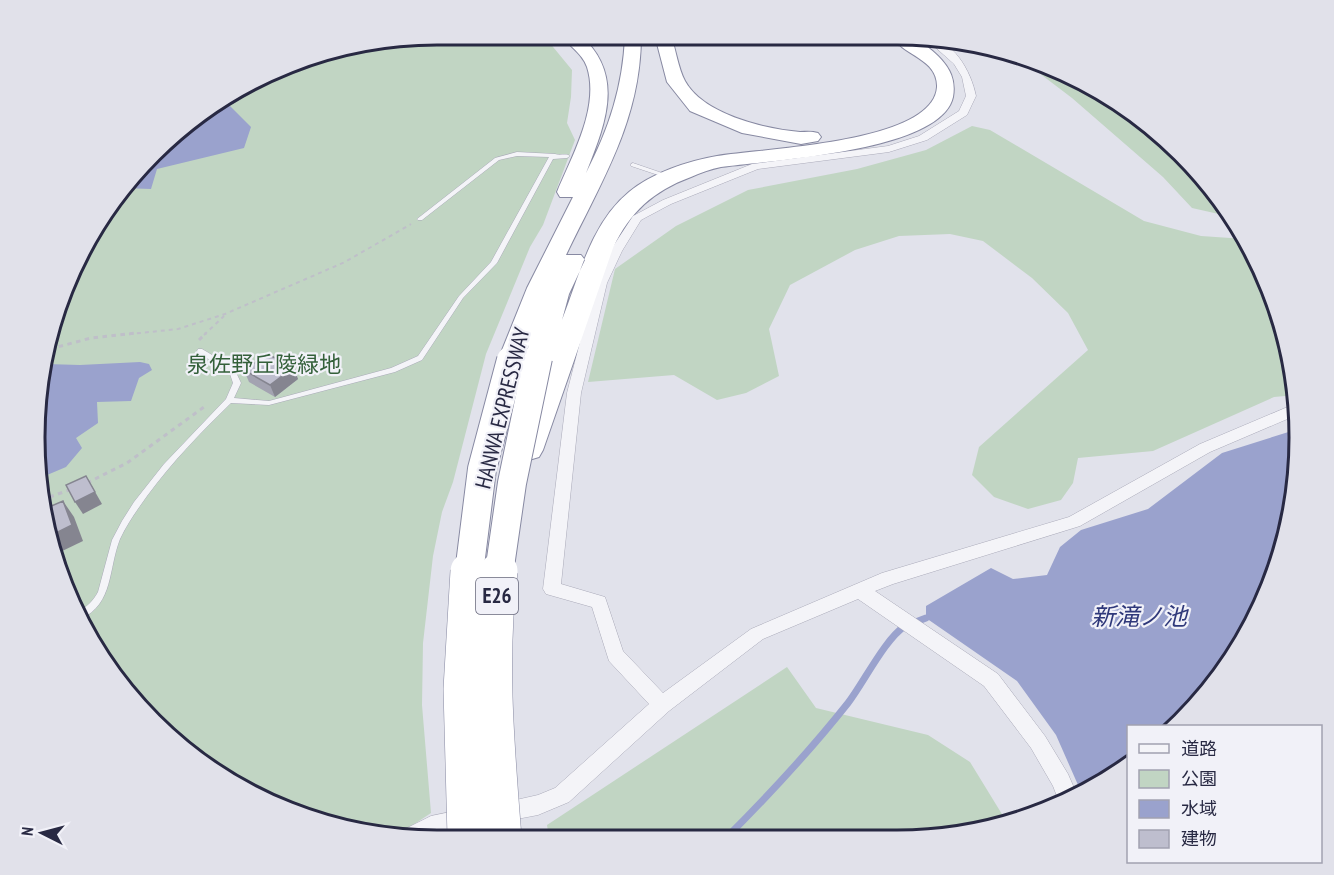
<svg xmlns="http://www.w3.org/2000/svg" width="1334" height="875" font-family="'PT Sans Narrow','Noto Sans JP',sans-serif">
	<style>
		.green { fill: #c1d5c3 }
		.water { fill: #9aa2cd }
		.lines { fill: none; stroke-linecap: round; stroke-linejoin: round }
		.stream { stroke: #9aa2cd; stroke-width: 7 }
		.lane-casing { stroke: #aaaab9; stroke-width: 1 }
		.street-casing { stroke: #aaaab9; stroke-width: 1 }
		.highway-casing { stroke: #8789a2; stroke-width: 2 }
		.path-far1 { stroke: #bfbfc9; stroke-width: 2; stroke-dasharray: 4 4; stroke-linecap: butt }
		.path { stroke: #bfbfc9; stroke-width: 3; stroke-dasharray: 4.5 4.5; stroke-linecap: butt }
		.lane { fill: #f4f4f8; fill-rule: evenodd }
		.street { fill: #f4f4f8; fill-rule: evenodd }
		.highway { fill: #fff; fill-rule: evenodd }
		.highway-bridge-far1-casing { stroke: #8789a2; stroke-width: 30; stroke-linecap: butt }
		.highway-bridge-casing { stroke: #8789a2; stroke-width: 38; stroke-linecap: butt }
		.highway-bridge-far1 { stroke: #fff; stroke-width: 28 }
		.highway-bridge { stroke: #fff; stroke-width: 37 }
		.wall { fill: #a3a3b1 }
		.shaded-wall { fill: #858590 }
		.building { fill: #bebece; stroke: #858590; stroke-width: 1.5 }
		.labels { text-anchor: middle; stroke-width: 4.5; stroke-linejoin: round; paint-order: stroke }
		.shield { fill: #f1f1f8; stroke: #646579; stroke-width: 1.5 }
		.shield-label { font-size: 21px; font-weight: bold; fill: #282943 }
		.park-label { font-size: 22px; fill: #34603a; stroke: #f1f1f8 }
		.street-label { font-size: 22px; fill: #282943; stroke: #f1f1f8 }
		.water-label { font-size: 24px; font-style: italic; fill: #2f387a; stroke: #f1f1f8 }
		.rim { fill: none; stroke: #282943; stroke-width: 3 }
	</style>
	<rect width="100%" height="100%" fill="#e1e2eb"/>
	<g class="green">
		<polygon points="438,35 534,35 549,42 572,70 571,97 567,123 575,140 543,225 530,247 486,354 453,482 442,512 433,556 423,643 422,705 431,813 401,833 402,837 385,837 260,799 172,740 88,639 42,516 35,411 65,284 118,192 213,103 308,56"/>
		<polygon points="1022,60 1074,76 1162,135 1216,192 1232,217 1192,208 1163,177 1072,98"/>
		<path d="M972,126L990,130L1144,221L1201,236L1245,239C1275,287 1287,340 1296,395L1274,397L1153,451L1078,458L1073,483L1061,500L1028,509L994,497L972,475L979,447L1088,350L1068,313L1032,278L983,241L950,234L899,236L855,250L790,285L769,329L779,376L746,393L717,400L674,375L588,382L615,269L676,226L748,190L857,169L926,150Z"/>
		<polygon points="787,667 816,708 928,735 970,762 1008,824 923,840 549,838 547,825"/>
	</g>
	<g class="water">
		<polygon points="229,105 251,127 244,148 157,169 151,189 122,188 200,115"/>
		<polygon points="140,362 149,364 152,370 139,378 131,401 97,402 98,423 76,438 82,448 66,467 40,478 35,411 46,364 80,365"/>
		<polygon points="1298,429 1296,490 1278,567 1245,639 1199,703 1175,726 1128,726 1128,766 1082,794 1056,735 1017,681 926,618 926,606 991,568 1013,579 1047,575 1060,547 1081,530 1148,509 1222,453"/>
	</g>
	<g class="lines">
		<g class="stream">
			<polyline points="913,623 926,618"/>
			<path d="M725,839C768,796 810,751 848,703C864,682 885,639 905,626"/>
		</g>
		<defs>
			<g id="lane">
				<path d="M517,152L555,154C560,156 566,153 570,156L567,158L553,159L497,263L463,298L422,360L395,372L269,405L231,403C201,432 172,462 147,496C137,510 127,524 120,539C108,569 114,603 81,619L78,612C87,607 93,601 98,592L112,540L122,521L134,502L164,464L226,399L233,383L229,371L198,353L197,351L198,349H202L234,368L241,383L234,398L269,401L391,368L418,356L459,296L491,262L549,157L517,156L499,160L422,220H418L417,219L495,158Z"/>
				<polygon points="633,163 668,175 669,176 664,177 631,166 631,164"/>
			</g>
			<g id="street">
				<path d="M925,38C953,38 971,71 976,96L967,115L927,140L889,152L758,169L671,204L641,220L622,251L607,283L581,393L561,584L605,597L623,651L663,693L751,629L882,573L1069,517L1200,444L1297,403L1299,414L1210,452L1080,526L893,584L875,591L998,674L1045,736L1068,774L1078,797L1060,804L1053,786L1031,748L984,686L858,599L763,639L669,711L569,802L538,815L501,822L494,819L491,812L494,805L538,795L555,788L649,704L609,661L592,607L546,594L543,589L567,393L595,283L610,251L633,216L663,200L752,164L888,146L919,136L959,111L966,96L962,77L954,64Z"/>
				<polygon points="465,809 472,812 475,819 472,826 431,837 399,837 403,830 431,816"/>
			</g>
			<g id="highway">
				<path d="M561,35H580C626,75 605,125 586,173C609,129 623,86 625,36H641C641,120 601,182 566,255H581L585,260L569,294L562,320C579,277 591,223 629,192C652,173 688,161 717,156C761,148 933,144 937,87C938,59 904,56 894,38C913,38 924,42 938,56C950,68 956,80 953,97C941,152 770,160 721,167C711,169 700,173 691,177C653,191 630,212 613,248L543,450L539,457L529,460L519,457L515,450L545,365L538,367L529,364L525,358L529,345L520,366L511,369L502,366L498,360L527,288L573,197H560L557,192C572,156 600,107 587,67C582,53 570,47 561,35Z"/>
				<path d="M655,36H671C676,50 678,68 685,81C703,114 764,129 800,132C806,132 811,131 818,133L821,137L818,141L801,144L742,133L690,111L667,82Z"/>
			</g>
		</defs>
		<use href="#lane" class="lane-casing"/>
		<use href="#street" class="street-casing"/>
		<use href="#highway" class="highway-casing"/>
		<g class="path-far1">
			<polyline points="121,335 178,329 225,314 345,262 411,224"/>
			<polyline points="204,335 224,316"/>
		</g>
		<g class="path">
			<polyline points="199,340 206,333"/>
			<polyline points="50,349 91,338 136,333"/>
			<polyline points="87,483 127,463 204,407"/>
			<polyline points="41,500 72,489"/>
		</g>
		<use href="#lane" class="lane"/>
		<use href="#street" class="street"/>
		<use href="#highway" class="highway"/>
		<defs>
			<g id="highway-bridge-far1">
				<polyline points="469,573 482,469 511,360"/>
				<polyline points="499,573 512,483 538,358"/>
			</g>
			<g id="highway-bridge">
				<path d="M499,571C488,660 496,749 503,838"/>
				<polyline points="466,837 462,689 469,571"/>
			</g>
		</defs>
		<use href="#highway-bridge-far1" class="highway-bridge-far1-casing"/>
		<use href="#highway-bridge" class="highway-bridge-casing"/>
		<use href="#highway-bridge-far1" class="highway-bridge-far1"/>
		<use href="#highway-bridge" class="highway-bridge"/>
	</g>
	<polygon class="wall" points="244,370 298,379 275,397 249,382"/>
	<g class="shaded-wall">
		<polygon points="294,367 298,379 275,397 270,385"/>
		<polygon points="86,476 102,504 83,514 75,502"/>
		<polygon points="63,501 74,517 83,541 56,554 50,536"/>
	</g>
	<g class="building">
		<polygon points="267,354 294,367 270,385 244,370"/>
		<polygon points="86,476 95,492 75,502 66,485"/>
		<polygon points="63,501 72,525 50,536 42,516 42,510"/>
	</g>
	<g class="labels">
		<rect class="shield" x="476" y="578" width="42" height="36" rx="4.5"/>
		<g class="shield-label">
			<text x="497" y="603">E26</text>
		</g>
		<g class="park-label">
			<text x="264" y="372">泉佐野丘陵緑地</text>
		</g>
		<g class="street-label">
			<text transform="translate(502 408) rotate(-76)" y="8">HANWA EXPRESSWAY</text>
		</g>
		<g class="water-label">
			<text x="1139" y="625">新滝ノ池</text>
		</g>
	</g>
	<path d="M0 0H1334V875H0ZM437 45H897A392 392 0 0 1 1289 437V438A392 392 0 0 1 897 830H437A392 392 0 0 1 45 438V437A392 392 0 0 1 437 45Z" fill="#e1e1ea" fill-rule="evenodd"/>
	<path class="rim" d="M437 45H897A392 392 0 0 1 1289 437V438A392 392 0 0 1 897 830H437A392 392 0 0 1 45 438V437A392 392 0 0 1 437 45Z"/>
	<rect x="1127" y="725" width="195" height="138" fill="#f1f1f8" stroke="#a1a1b0" stroke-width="1.5"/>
	<rect x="1139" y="744" width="30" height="9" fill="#f4f4f8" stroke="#a1a1b0" stroke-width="1.5"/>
	<text x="1181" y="755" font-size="18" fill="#282943">道路</text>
	<rect x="1139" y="770" width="30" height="18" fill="#c1d5c3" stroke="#a1a1b0" stroke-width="1.5"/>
	<text x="1181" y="785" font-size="18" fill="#282943">公園</text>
	<rect x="1139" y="800" width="30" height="18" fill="#9aa2cd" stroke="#a1a1b0" stroke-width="1.5"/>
	<text x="1181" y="815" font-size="18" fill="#282943">水域</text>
	<rect x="1139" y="830" width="30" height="18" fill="#bebece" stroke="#a1a1b0" stroke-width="1.5"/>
	<text x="1181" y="845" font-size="18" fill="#282943">建物</text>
	<g transform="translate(42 833) rotate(276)" stroke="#f1f1f8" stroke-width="4.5" paint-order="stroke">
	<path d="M0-4.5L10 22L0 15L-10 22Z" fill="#282943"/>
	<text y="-9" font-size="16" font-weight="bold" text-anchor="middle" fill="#282943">N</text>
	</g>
</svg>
